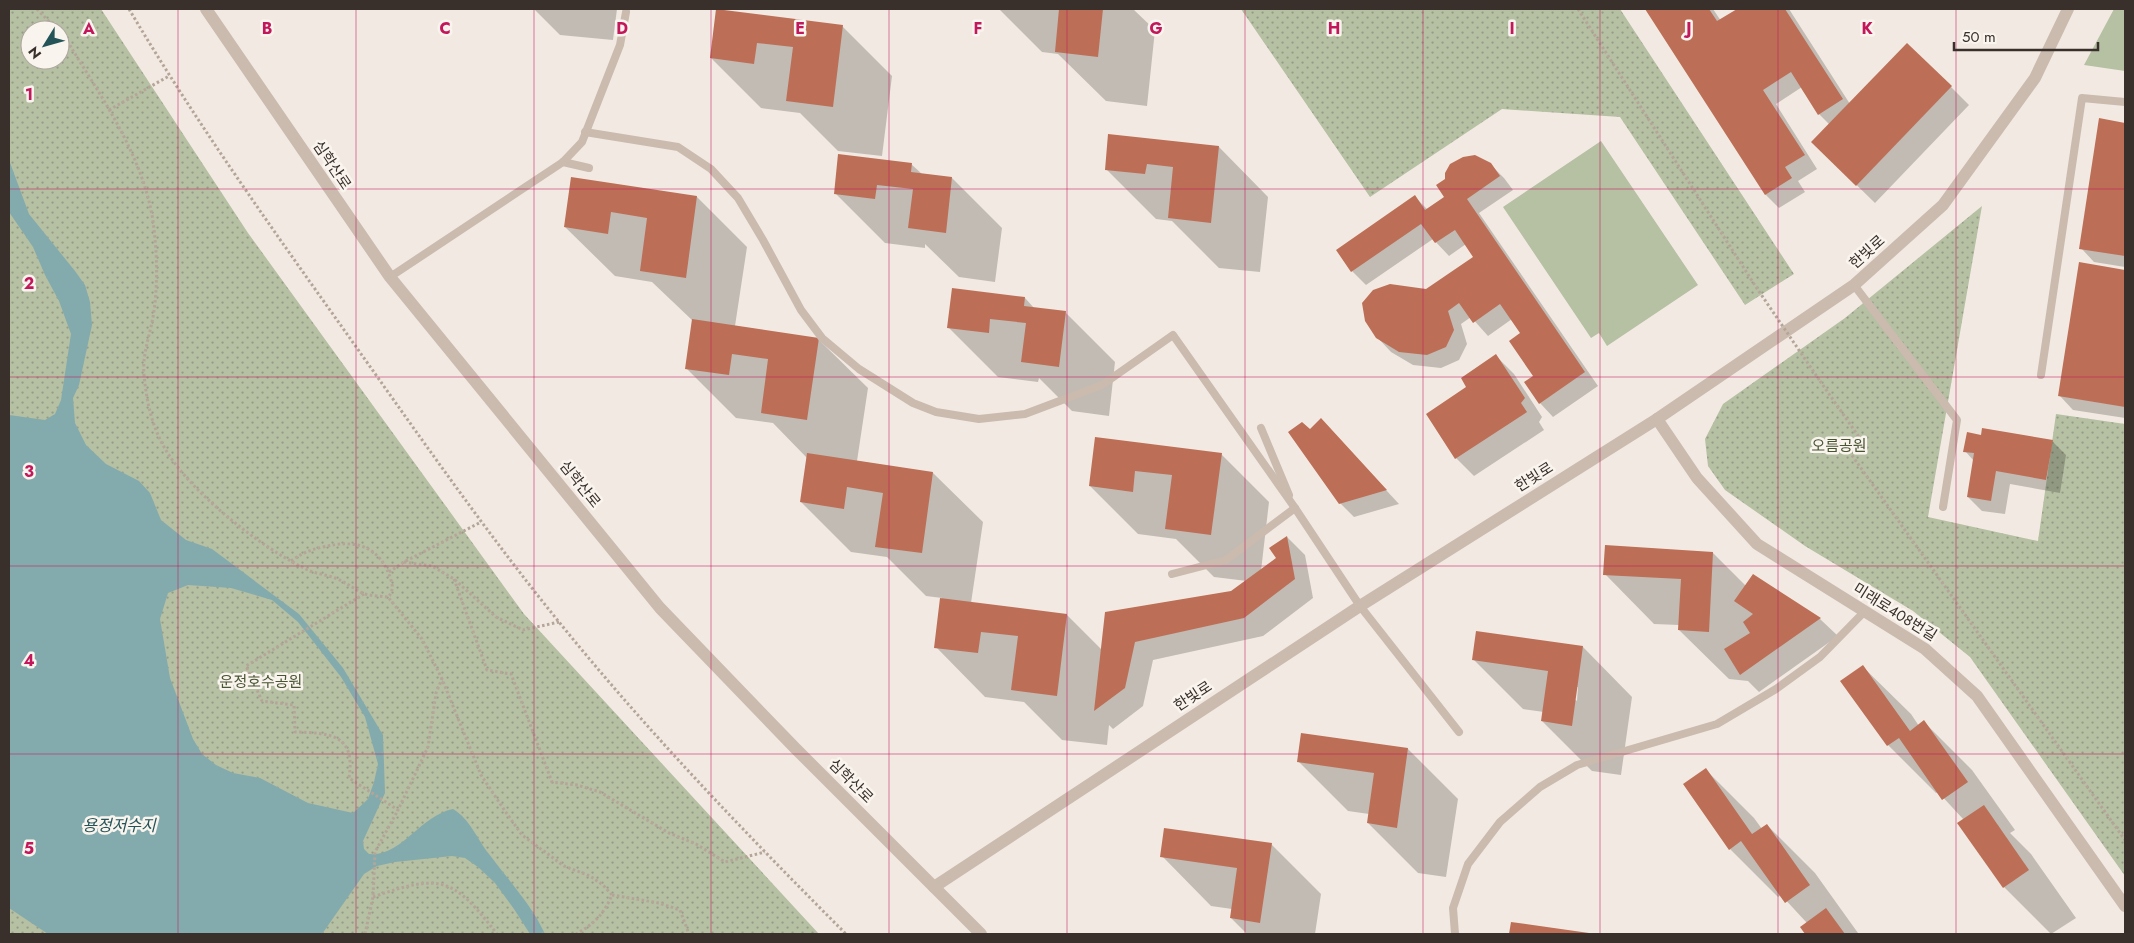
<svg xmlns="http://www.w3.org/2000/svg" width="2134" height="943" font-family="Jost,'Noto Sans KR',sans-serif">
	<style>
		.green { fill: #b6c0a3 }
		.park { fill: url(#park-dots); fill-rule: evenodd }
		.water { fill: #83abad; fill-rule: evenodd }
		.shadow { fill: #0003; fill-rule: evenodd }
		.building { fill: #bc6f56 }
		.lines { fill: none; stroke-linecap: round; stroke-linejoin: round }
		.path { stroke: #b5a599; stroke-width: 3; stroke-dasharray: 2.5 2.5; stroke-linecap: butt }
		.service { stroke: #cabbae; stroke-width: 8 }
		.minor { stroke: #cabbae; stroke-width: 12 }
		.tertiary { stroke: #cabbae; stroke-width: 12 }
		.path-bridge { stroke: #b5a599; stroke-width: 3; stroke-dasharray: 2.5 2.5; stroke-linecap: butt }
		.grid { fill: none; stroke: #c2185b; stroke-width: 1; stroke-opacity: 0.55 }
		.labels { text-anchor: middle; stroke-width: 5; stroke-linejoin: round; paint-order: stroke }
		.street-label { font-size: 15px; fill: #39302c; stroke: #faf4ee }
		.park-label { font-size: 15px; fill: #485532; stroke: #faf4ee }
		.water-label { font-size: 16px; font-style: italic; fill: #245458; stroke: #faf4ee }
		.grid-label { font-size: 16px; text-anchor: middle; font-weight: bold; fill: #c2185b; stroke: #faf4ee; stroke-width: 5; stroke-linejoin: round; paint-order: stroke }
	</style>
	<defs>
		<pattern id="park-dots" width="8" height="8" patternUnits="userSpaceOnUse" patternTransform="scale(1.25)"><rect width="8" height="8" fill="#b6c0a3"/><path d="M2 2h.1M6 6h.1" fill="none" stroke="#959c85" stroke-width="1.8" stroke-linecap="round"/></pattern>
	</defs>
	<rect width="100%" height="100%" fill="#f2eae2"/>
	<g class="green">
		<polygon points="2114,9 2125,9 2125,71 2084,65"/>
		<polygon points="1601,141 1698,285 1607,346 1599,333 1591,338 1503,207"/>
	</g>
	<g class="park">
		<path d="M9,9H101L248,233L524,614L819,934H9ZM30,30H60V60H30Z"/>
		<polygon points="1241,9 1620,9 1794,274 1745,305 1620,117 1502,109 1370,197"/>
		<polygon points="1982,206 1928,517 2038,541 2056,414 2125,424 2125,876 1970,657 1913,611 1805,546 1725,490 1708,466 1705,439 1723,404 1845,318"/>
	</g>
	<path class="water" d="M9,160L29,214L75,271L85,285L90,302L92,325L79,385L73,398L75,423L86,445L106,464L139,481L150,493L161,520L186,540L212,549L299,614L343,668L383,735L385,793L363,841L364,849L369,854C402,857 419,816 453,809C470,819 477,839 489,854C508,880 531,904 545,934H530L514,909L495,883L478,867L465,858L452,856L395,862L377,866L364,874L322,934H48L9,908V415L45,420L55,414L61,400L71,334L59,301L45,275L33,247L9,212ZM188,585L231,588L272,600L298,622L341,677L365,717L378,764L374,782L368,799L353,813L308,803L260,778L233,773L216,765L202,754L193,739L170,678L160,619L168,593Z"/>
	<g class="shadow">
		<polygon points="534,9 617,9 613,40 560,35"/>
		<polygon points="999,9 1133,9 1155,30 1147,106 1106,101 1058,54 1042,52"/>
		<polygon points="1646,9 1713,9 1721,21 1739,9 1789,9 1850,104 1951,87 1969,105 1875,203 1831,160 1830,125 1819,114 1802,87 1776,104 1817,169 1798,181 1805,192 1779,208 1766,195"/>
		<polygon points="717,10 842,26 892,76 882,156 838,151 800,113 761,108 711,58"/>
		<polygon points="2100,120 2125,124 2125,267 2094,262 2081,248"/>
		<polygon points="1219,147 1268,197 1260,272 1219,268 1172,221 1156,219 1106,169"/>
		<polygon points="911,164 922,174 952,178 1002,228 995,282 959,277 925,244 925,248 885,243 835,193"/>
		<polygon points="1490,164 1504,178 1513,190 1479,213 1598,386 1553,417 1540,403 1535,376 1521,334 1512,319 1488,336 1471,317 1461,324 1467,344 1459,360 1441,368 1413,365 1391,352 1377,337 1475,257 1466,244 1449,256 1433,239 1366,285 1352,271 1415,197 1428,210"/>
		<polygon points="572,179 697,197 747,247 735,326 818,339 868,388 857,461 933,473 983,522 971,603 1067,615 1102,650 1231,592 1247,581 1214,577 1176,539 1138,534 1090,486 1096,438 1221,454 1269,502 1261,571 1278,558 1287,537 1305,555 1313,598 1263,636 1153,660 1143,706 1113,729 1109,725 1107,745 1062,740 1024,702 985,697 936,647 942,598 926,596 887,557 851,552 801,502 807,458 773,423 736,418 686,368 693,321 652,282 615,276 565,227"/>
		<polygon points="2080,264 2125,271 2125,418 2073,410 2060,396"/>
		<polygon points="1025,298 1035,309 1065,312 1115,362 1109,416 1072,411 1039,378 1038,382 998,377 948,327"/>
		<polygon points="1496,356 1514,374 1542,417 1539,422 1544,430 1474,476 1456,458 1468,387"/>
		<polygon points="1310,431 1334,434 1399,504 1354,517 1340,503"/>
		<polygon points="2052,441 2066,455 2060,493 2010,484 2005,514 1982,511 1968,497 1974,461 1965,451"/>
		<polygon points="1713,553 1746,586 1753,576 1820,619 1838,636 1759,692 1748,681 1729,679 1679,630 1679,625 1654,624 1605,574"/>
		<path d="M1583,647L1632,697L1621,775L1592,771L1542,721L1544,712L1523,709L1473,659ZM1576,687H1578L1577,701L1574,699Z"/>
		<polygon points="1863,667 1911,714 1919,726 1924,722 1972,770 2015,830 2010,833 2031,854 2076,918 2051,934 2004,887 1959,823 1964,820 1938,792 1936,793 1888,745"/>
		<polygon points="1408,749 1458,799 1446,877 1418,873 1368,823 1369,814 1348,811 1298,761"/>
		<polygon points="1706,770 1754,818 1762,829 1767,825 1815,873 1858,933 1807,934 1802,927 1807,923 1781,895 1778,897 1730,849"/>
		<polygon points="1271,844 1321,894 1315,934 1247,934 1231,918 1232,909 1211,906 1162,856"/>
		<polygon points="1512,923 1588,934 1510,934"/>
	</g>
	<g class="building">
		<polygon points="716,9 843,25 833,107 786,101 793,47 757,43 754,64 710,58"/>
		<polygon points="1059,9 1103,9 1098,57 1055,52"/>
		<polygon points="1645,9 1709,9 1717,21 1737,9 1785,9 1843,99 1818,115 1791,72 1763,90 1805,155 1785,167 1792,178 1765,195"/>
		<polygon points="1907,43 1952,86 1856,186 1811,142"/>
		<polygon points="2099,118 2125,123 2125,256 2079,249"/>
		<polygon points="1108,134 1219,146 1211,223 1168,218 1173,167 1147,164 1145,174 1105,170"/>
		<polygon points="838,154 912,163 911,172 952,177 946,233 908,228 913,189 877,185 875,199 834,194"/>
		<polygon points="1475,155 1491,163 1500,176 1467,199 1585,372 1539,404 1524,382 1533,376 1509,341 1520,333 1500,304 1473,323 1459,303 1448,311 1454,330 1446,347 1427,355 1399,352 1376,338 1365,321 1362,303 1373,290 1390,284 1426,289 1473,257 1455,230 1435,243 1421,224 1351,272 1336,250 1415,195 1425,210 1444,197 1436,185 1445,179 1445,173 1450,164 1463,157"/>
		<polygon points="571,177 697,196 686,278 640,271 647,218 611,212 608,234 564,227"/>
		<polygon points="2079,262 2125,270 2125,407 2058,396"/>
		<polygon points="952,288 1025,297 1024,306 1066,311 1059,367 1021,362 1026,323 990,319 989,333 947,328"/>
		<polygon points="692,319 819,338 807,420 761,413 768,359 732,354 729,375 685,369"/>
		<polygon points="1496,354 1525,398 1521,403 1527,412 1455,459 1426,414 1466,387 1461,378"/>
		<polygon points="1321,418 1387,490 1339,504 1288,432 1302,422 1310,429"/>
		<polygon points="1982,428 2053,440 2046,480 1996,471 1991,501 1967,497 1974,453 1963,452 1967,432 1981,435"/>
		<polygon points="1095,437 1222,453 1211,535 1165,529 1172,475 1135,471 1133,492 1089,486"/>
		<polygon points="807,453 933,472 922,553 875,547 883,493 847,487 844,509 800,502"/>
		<polygon points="1287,536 1295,579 1244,618 1135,642 1125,688 1094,711 1105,612 1231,591 1276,558 1269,548"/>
		<polygon points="1605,545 1713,552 1709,632 1678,630 1681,579 1603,575"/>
		<polygon points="1753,574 1821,618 1740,675 1724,649 1750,633 1743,622 1753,614 1734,601"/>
		<polygon points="940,598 1067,614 1057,696 1011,690 1018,636 981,632 978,653 934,648"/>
		<polygon points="1476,631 1583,646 1572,726 1541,721 1548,671 1472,660"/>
		<polygon points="1863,665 1910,731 1924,720 1968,782 1942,800 1899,738 1887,746 1840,681"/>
		<polygon points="1301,733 1408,748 1397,828 1367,823 1374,773 1297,762"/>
		<polygon points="1706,768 1752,834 1767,824 1810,885 1785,903 1741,841 1729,850 1683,784"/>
		<polygon points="1984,805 2029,870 2003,888 1957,823"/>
		<polygon points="1164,828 1272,843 1260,923 1230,918 1237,868 1160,857"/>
		<polygon points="1826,908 1845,934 1805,934 1800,927"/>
		<polygon points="1511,922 1589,933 1589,934 1509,934"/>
	</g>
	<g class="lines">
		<g class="path">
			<polyline points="37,9 57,30"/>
			<path d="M129,9C194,119 268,223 342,327C413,427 482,527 559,622C648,732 746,834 846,934"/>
			<polyline points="1578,9 1756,287"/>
			<path d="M60,34L69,44C102,98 143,156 153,221C157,251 158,281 154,311C151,333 142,353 144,375C146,396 150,418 159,437C180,486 262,549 310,571C318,574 327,575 335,578C345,582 353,588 362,593C369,596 380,596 388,597L422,639L442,679L481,775L505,811L522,835L564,866L590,876L603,885L612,895C604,914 594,924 576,934"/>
			<polyline points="109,110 169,76"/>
			<polyline points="1820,381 1859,437 1846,447 2125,840"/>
			<path d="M291,561C302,553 310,550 323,547C355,539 380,545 391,580C393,586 393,592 388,597"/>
			<polyline points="404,562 432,566 454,579 496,617 523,630 559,622"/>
			<polyline points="389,572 404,562 481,522"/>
			<polyline points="454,579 487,670 511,674 552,782 577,785 600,792 669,833 696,844 725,862 765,852"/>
			<path d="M364,594L246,666L262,701L294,705L295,732C330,733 356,734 349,778L398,810L428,747L436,693L442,679"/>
			<polyline points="612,895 659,903 680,910 689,934"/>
			<path d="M373,897C441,873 453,877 497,934"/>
			<polyline points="365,934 373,897 375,852 398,810"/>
		</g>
		<g class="service">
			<polyline points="585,132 678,147 711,169 738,198 763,240 801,310 822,338 859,369 913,403 936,412 979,419 1025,414 1102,385 1173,335 1295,508"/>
			<polyline points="563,162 589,168"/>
			<polyline points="390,277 563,162 582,142 620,45 626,12"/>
			<polyline points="1854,285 1957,420 1943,507"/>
			<polyline points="2041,375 2082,98 2125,102"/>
			<polyline points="1261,428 1289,495"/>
			<polyline points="1172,574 1226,560 1295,508 1360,606 1459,732"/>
			<polyline points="1455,934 1453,908 1468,864 1500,822 1540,787 1577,765 1717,724 1776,689 1820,657 1865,611"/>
		</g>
		<g class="minor">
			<polyline points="1657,419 1697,478 1757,544 1925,649 1977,696 2125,906"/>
			<polyline points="934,887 1360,606 1657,419 1854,285 1943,205 2035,78 2068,9"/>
		</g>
		<polyline class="tertiary" points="206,9 390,277 660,608 795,748 981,934"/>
		<polyline class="path-bridge" points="1756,287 1820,381"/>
	</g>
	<path class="grid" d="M178,9V934M356,9V934M534,9V934M711,9V934M889,9V934M1067,9V934M1245,9V934M1423,9V934M1600,9V934M1778,9V934M1956,9V934M9,189H2125M9,377H2125M9,566H2125M9,754H2125"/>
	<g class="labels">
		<g class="street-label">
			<text transform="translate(332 165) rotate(56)" y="5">심학산로</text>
			<text transform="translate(1867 252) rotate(-42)" y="5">한빛로</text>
			<text transform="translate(1534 477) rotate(-32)" y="5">한빛로</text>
			<text transform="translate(580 484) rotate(51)" y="5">심학산로</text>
			<text transform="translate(1895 612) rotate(32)" y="5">미래로408번길</text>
			<text transform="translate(1193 696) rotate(-33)" y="5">한빛로</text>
			<text transform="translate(851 781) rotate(45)" y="5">심학산로</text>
		</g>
		<g class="park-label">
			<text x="1839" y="451">오름공원</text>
			<text x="261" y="687">운정호수공원</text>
		</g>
		<g class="water-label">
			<text x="119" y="831">용정저수지</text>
		</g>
	</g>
	<g class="grid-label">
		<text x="89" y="34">A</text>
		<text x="267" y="34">B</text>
		<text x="445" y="34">C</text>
		<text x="622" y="34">D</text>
		<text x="800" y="34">E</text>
		<text x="978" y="34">F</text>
		<text x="1156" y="34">G</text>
		<text x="1334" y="34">H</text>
		<text x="1512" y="34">I</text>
		<text x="1689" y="34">J</text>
		<text x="1867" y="34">K</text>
		<text x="29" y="100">1</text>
		<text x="29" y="289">2</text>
		<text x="29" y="477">3</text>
		<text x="29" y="666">4</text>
		<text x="29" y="854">5</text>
	</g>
	<rect width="2134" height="943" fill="none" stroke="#39302c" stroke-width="20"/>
	<g transform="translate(45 45) rotate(233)"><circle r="24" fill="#faf4ee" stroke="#ada6a0"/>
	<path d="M0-4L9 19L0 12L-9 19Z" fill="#245458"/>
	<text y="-8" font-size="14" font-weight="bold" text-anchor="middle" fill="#39302c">N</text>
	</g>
	<path d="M1954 42v8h144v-8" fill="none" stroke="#39302c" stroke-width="2.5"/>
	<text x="1962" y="42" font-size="15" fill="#39302c" stroke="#faf4ee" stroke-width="4" paint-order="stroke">50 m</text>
</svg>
